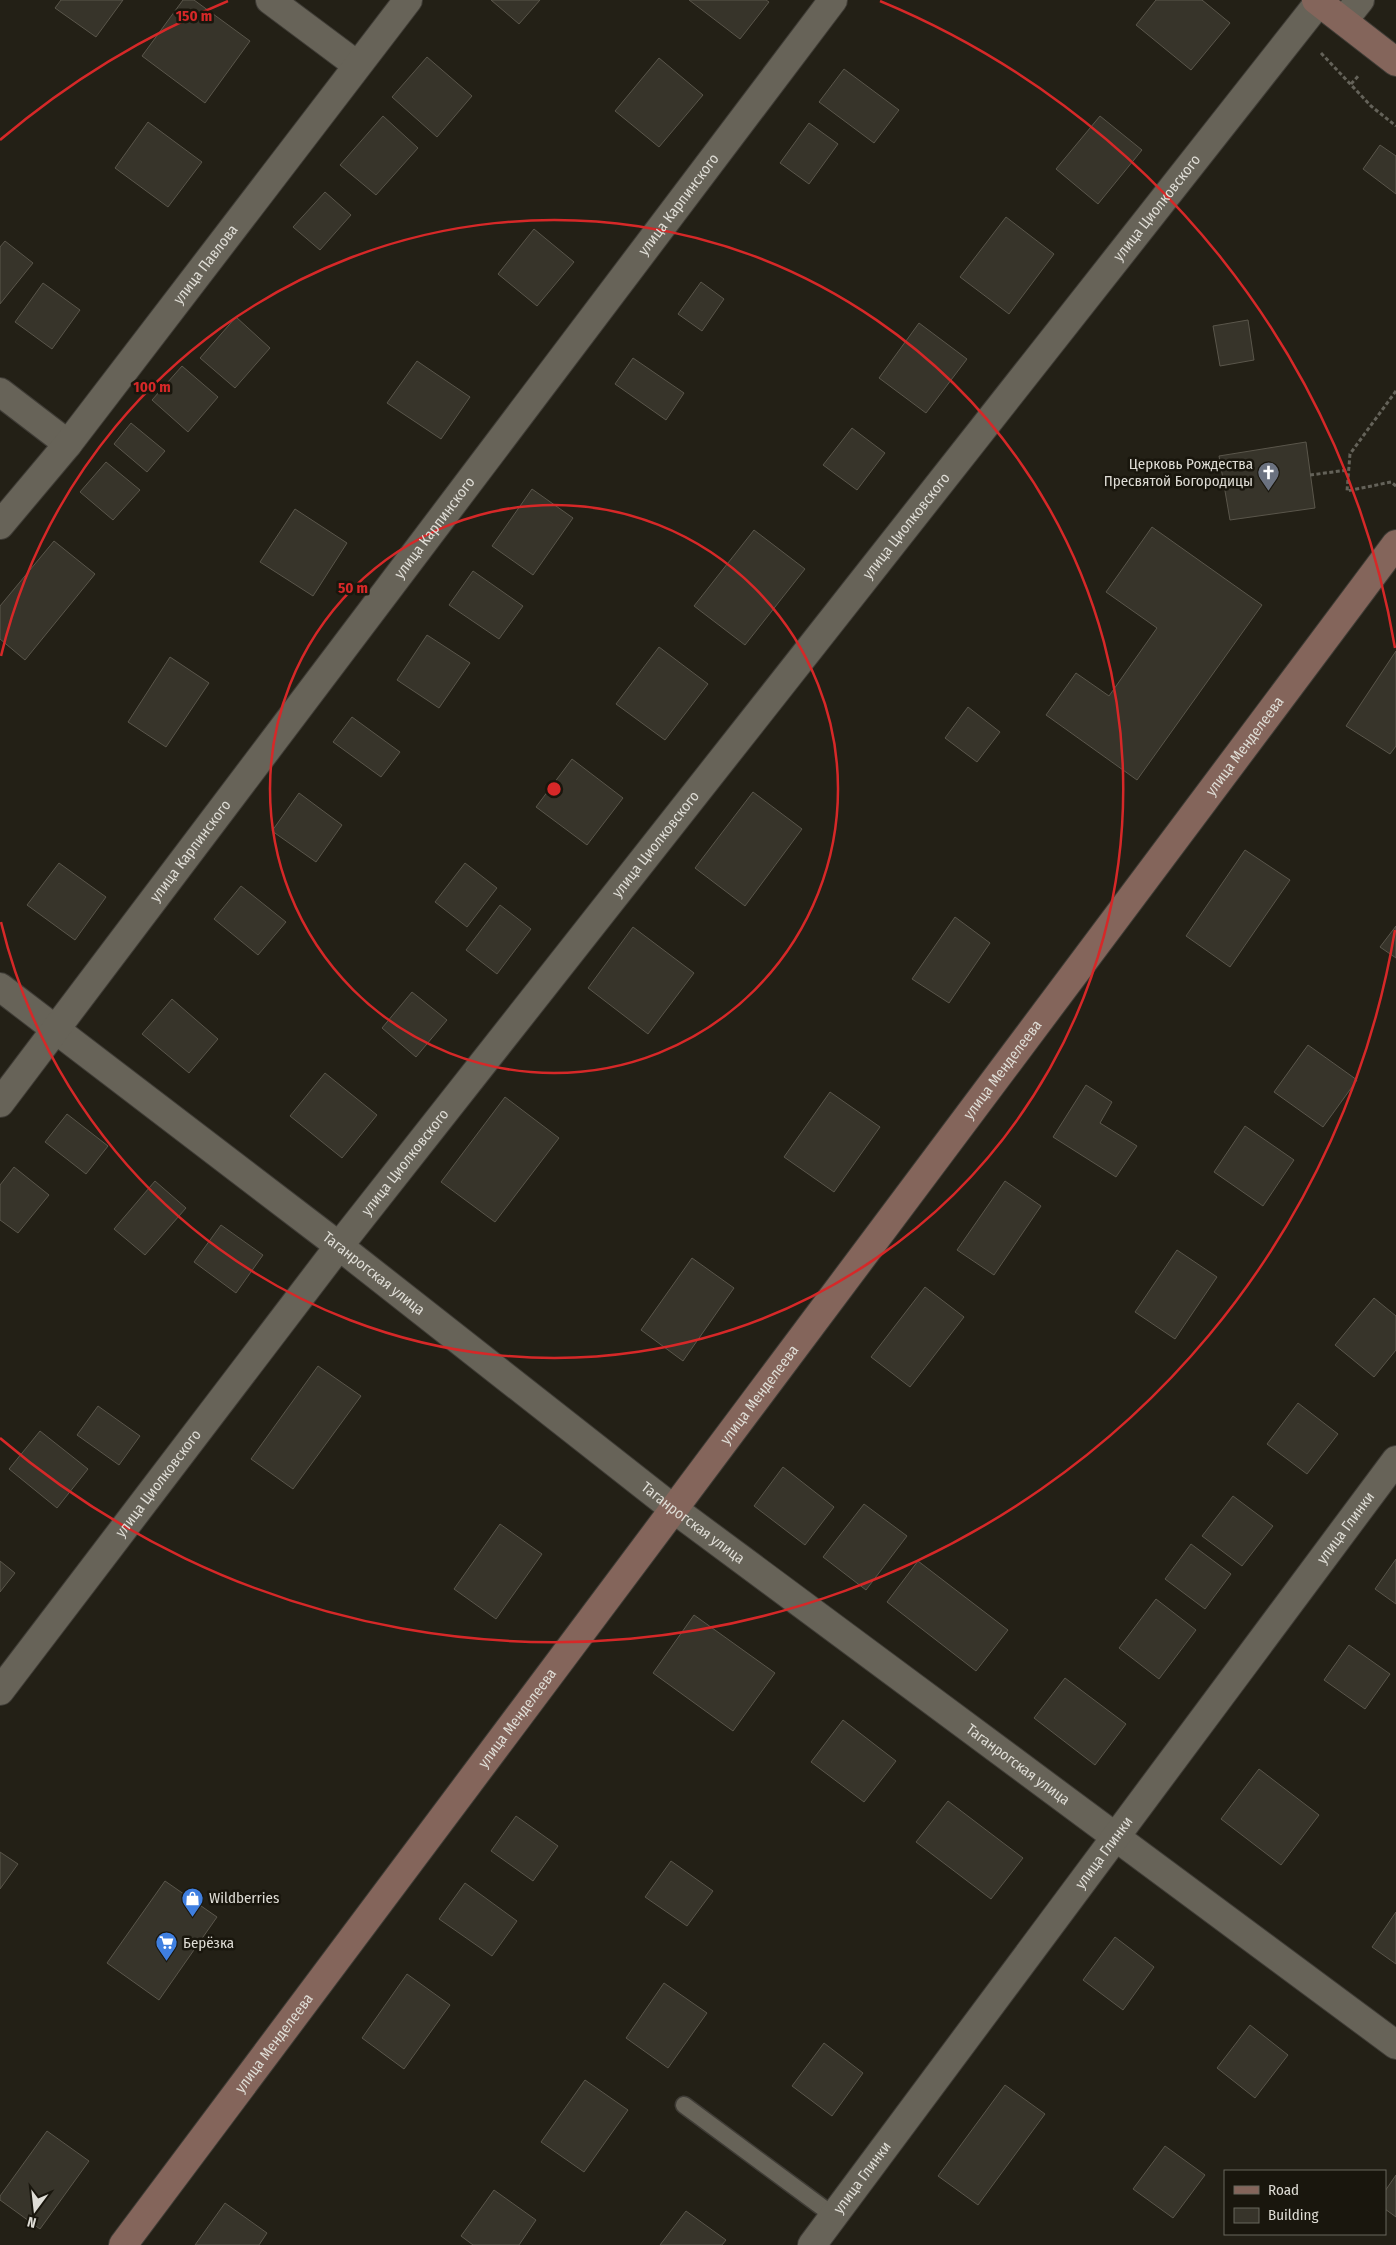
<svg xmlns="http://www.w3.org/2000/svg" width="1396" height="2245" font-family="'Fira Sans Condensed',sans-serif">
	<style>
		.building { fill: #37342a; stroke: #5a564b }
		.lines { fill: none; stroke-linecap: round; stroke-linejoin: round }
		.lane-casing { stroke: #3f3c36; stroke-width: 19 }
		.street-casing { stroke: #3f3c36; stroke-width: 30 }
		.secondary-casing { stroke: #3f3c36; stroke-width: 30 }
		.path { stroke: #646259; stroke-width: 3; stroke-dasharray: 4 2.5; stroke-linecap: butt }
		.lane { stroke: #676358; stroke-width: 16 }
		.street { stroke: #676358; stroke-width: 28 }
		.secondary { stroke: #84655b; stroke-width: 28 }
		.ring { fill: none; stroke: #d62828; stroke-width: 2.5 }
		.labels { text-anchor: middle; stroke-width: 5; stroke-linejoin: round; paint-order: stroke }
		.street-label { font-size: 15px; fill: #dfddd6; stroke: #19160d }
		.poi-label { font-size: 15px; fill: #dfddd6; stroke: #19160d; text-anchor: start }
		.centre { fill: #d62828; stroke: #19160d; stroke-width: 2.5 }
		.ring-label { font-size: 15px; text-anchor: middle; font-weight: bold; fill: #d62828; stroke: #19160d; stroke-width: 5; stroke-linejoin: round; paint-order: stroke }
	</style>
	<rect width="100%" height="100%" fill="#232016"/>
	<g class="building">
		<polygon points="61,0 123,0 96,37 55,8"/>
		<polygon points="183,0 194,0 250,41 205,103 142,56"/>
		<polygon points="491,0 540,0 519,24"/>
		<polygon points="689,0 766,0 769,2 740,39"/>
		<polygon points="1156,0 1202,0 1230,23 1191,70 1136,25"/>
		<polygon points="427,57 472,96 437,137 392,97"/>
		<polygon points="659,58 703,95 659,147 615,111"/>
		<polygon points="844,69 899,110 874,143 819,102"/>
		<polygon points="383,116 418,148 376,195 340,165"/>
		<polygon points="1100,116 1142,150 1098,204 1056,169"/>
		<polygon points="148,122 202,162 168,207 115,168"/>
		<polygon points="809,123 838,144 809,184 780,163"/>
		<polygon points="1380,145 1396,156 1396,194 1363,169"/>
		<polygon points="325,192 351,215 320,250 293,227"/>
		<polygon points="1006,217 1054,254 1009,314 960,277"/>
		<polygon points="534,229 574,262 537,306 498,274"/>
		<polygon points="5,241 33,263 0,304 0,247"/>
		<polygon points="701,282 724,299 702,331 678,314"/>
		<polygon points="43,283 80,310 52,349 15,322"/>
		<polygon points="236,317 270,348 235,388 200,358"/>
		<polygon points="1248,320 1254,360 1220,366 1213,326"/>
		<polygon points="919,323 967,359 926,413 879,378"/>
		<polygon points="633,358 684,393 666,420 615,384"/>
		<polygon points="417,361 470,397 441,439 387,403"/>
		<polygon points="182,366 218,397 188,432 152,400"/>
		<polygon points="131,423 165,451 147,472 114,444"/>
		<polygon points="852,428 885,453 857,490 823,465"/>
		<polygon points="1306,442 1315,508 1230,520 1219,456"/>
		<polygon points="106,462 140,490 113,520 80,492"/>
		<polygon points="532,489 573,518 533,575 492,546"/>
		<polygon points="295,509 347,543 313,596 260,562"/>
		<polygon points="1152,527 1262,605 1137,780 1046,715 1076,673 1109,696 1157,628 1106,592"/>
		<polygon points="754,530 805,569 745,645 694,606"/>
		<polygon points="54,541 95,574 25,660 0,639 0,606"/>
		<polygon points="473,571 523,606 499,639 449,605"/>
		<polygon points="427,635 470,663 439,708 397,680"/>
		<polygon points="659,647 708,684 665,740 616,704"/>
		<polygon points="1396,651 1396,746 1390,754 1346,726"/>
		<polygon points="170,657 209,683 166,747 128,722"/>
		<polygon points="968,707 1000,732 977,762 945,738"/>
		<polygon points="352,717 400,752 381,777 333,742"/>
		<polygon points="572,759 623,798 587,845 536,807"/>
		<polygon points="753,792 802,829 745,906 695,868"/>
		<polygon points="299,793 342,825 316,862 272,831"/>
		<polygon points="1245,850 1290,880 1230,967 1186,936"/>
		<polygon points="59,863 106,897 75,940 27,905"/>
		<polygon points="465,863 497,888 467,927 435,902"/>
		<polygon points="241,886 286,922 258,955 214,919"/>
		<polygon points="500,905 531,929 497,974 466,950"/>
		<polygon points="955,917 990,943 949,1003 912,979"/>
		<polygon points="1396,926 1396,958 1380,947"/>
		<polygon points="633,927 694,973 648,1034 588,988"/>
		<polygon points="412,992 447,1020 416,1057 382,1028"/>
		<polygon points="172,999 218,1039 189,1073 142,1034"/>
		<polygon points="1308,1045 1357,1080 1323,1127 1274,1092"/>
		<polygon points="325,1073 377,1115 342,1158 290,1116"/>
		<polygon points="1086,1085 1112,1102 1100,1123 1137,1146 1116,1177 1053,1137"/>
		<polygon points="830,1092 880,1127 834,1192 784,1157"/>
		<polygon points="505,1097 559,1138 495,1222 441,1182"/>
		<polygon points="67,1114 108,1146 86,1174 45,1142"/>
		<polygon points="1245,1126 1294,1160 1263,1206 1214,1172"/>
		<polygon points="14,1167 49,1195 18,1233 0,1220 0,1185"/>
		<polygon points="155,1181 186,1208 145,1255 114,1229"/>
		<polygon points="1005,1181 1041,1206 994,1275 957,1250"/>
		<polygon points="221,1225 263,1255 236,1293 194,1262"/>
		<polygon points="1177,1250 1217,1277 1175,1339 1135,1312"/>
		<polygon points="692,1258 734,1288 683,1361 641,1330"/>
		<polygon points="925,1287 964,1317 910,1387 871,1357"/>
		<polygon points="1374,1298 1396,1316 1396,1350 1374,1377 1335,1345"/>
		<polygon points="318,1366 361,1396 293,1489 251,1459"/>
		<polygon points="1298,1403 1338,1434 1307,1474 1267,1444"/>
		<polygon points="98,1406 140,1436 119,1465 77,1435"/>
		<polygon points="40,1431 88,1469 57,1508 9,1469"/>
		<polygon points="783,1467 834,1507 805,1545 754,1506"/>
		<polygon points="1233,1496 1273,1526 1242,1566 1202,1536"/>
		<polygon points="864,1504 907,1536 866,1590 823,1557"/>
		<polygon points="500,1524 542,1554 496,1619 454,1589"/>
		<polygon points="1191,1544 1231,1574 1205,1609 1165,1579"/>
		<polygon points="1396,1559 1396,1604 1375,1589"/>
		<polygon points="0,1561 15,1573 0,1592"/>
		<polygon points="918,1561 1008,1630 976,1671 887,1602"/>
		<polygon points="1156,1599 1196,1630 1159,1679 1119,1648"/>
		<polygon points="694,1615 775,1673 733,1731 653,1673"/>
		<polygon points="1349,1645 1390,1674 1365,1709 1324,1680"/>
		<polygon points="1065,1678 1126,1724 1095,1765 1034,1718"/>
		<polygon points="843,1720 896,1761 864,1802 811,1762"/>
		<polygon points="1259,1769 1319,1815 1281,1865 1221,1819"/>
		<polygon points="948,1801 1023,1858 991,1899 916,1842"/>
		<polygon points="516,1816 558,1846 533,1881 491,1851"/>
		<polygon points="0,1852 18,1864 0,1889"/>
		<polygon points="671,1861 713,1891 687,1926 645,1897"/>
		<polygon points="165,1881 217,1917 159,2000 107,1963"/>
		<polygon points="465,1883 517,1921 492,1956 439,1919"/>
		<polygon points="1396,1912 1396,1964 1372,1947"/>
		<polygon points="1115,1937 1154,1967 1123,2010 1083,1980"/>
		<polygon points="407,1974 450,2005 404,2069 362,2038"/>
		<polygon points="664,1983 707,2013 668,2068 626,2038"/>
		<polygon points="1250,2025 1288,2055 1255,2098 1217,2068"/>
		<polygon points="824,2043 863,2073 832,2116 792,2086"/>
		<polygon points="585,2080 628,2110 584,2172 541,2142"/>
		<polygon points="1005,2085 1045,2114 978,2205 938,2176"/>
		<polygon points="47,2131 89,2161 40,2229 0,2200 0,2196"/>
		<polygon points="1165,2146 1205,2175 1173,2218 1133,2189"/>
		<polygon points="1396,2175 1396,2217 1385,2209 1385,2191"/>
		<polygon points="494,2190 536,2220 519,2245 473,2245 461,2236"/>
		<polygon points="225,2203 267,2233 259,2245 195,2245"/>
		<polygon points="686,2211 726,2240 722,2245 660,2245"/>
	</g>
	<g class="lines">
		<defs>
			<polyline id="lane" points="684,2105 834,2216"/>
			<g id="street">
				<polyline points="270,0 357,65"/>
				<polyline points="1344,20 1360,0"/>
				<polyline points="0,392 68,444"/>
				<path id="s1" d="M0,525L68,444L408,0"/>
				<path id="s2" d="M0,987L339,1246L675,1510L1396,2045"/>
				<path id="s3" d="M0,1103L833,0"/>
				<path id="s4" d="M0,1691L339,1246L1319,2"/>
				<path id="s5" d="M812,2245L1396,1460"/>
			</g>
			<g id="secondary">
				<polyline points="1316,0 1396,62"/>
				<path id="s6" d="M123,2245L1396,544"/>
			</g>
		</defs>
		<use href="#lane" class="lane-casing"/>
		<use href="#street" class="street-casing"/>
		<use href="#secondary" class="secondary-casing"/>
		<g class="path">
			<polyline points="1321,53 1371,106 1396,126"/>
			<polyline points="1351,84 1359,75"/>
			<polyline points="1396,391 1350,454 1347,491 1391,482 1396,486"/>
			<polyline points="1310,475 1348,470"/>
		</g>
		<use href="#lane" class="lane"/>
		<use href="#street" class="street"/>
		<use href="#secondary" class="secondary"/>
	</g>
	<g class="ring">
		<circle cx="554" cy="789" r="284"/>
		<path d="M1 656A569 569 0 1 1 1 922"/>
		<path d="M1395 930A853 853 0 0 1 0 1438M0 140A853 853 0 0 1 228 1M880 1A853 853 0 0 1 1395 648"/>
	</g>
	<defs>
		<symbol id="church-pin" viewBox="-11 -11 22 30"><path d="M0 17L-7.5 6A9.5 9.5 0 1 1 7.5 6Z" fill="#6b7280" stroke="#19160d"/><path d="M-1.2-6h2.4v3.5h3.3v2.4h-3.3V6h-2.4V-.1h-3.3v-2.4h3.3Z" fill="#fff"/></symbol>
		<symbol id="shop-pin" viewBox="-11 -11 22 30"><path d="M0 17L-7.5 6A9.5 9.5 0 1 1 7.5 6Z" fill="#3f7fe0" stroke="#19160d"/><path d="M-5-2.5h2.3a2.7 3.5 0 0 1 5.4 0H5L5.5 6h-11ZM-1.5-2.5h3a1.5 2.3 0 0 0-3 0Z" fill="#fff"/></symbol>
		<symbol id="supermarket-pin" viewBox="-11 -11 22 30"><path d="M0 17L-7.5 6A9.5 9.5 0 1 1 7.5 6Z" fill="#3f7fe0" stroke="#19160d"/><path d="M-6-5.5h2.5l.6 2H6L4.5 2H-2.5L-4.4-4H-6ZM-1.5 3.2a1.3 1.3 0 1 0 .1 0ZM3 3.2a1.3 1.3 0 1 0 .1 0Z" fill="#fff"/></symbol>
	</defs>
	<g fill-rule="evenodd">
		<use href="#church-pin" x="1256" y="460" width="25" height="34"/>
		<use href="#shop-pin" x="180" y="1886" width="25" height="34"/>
		<use href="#supermarket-pin" x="154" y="1930" width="25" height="34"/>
	</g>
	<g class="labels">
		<g class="street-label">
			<text dy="5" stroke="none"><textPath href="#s3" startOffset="1126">улица Карпинского</textPath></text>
			<text dy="5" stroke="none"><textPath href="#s4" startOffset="1881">улица Циолковского</textPath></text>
			<text dy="5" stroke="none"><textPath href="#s1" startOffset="332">улица Павлова</textPath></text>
			<text dy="5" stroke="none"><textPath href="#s4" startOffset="1476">улица Циолковского</textPath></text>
			<text dy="5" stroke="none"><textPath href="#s3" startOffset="721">улица Карпинского</textPath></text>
			<text dy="5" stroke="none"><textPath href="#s6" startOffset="1872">улица Менделеева</textPath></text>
			<text dy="5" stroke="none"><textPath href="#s4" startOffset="1071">улица Циолковского</textPath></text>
			<text dy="5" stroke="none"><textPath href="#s3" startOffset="316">улица Карпинского</textPath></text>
			<text dy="5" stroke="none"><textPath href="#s6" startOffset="1468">улица Менделеева</textPath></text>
			<text dy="5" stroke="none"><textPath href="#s4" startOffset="666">улица Циолковского</textPath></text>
			<text dy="5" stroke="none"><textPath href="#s2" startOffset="471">Таганрогская улица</textPath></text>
			<text dy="5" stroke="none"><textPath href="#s6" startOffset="1062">улица Менделеева</textPath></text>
			<text dy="5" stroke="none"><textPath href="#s4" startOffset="261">улица Циолковского</textPath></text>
			<text dy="5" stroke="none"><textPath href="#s2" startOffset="876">Таганрогская улица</textPath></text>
			<text dy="5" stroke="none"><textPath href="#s5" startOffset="894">улица Глинки</textPath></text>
			<text dy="5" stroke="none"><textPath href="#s6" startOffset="658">улица Менделеева</textPath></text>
			<text dy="5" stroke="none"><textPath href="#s2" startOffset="1281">Таганрогская улица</textPath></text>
			<text dy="5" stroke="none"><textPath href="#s5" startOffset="489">улица Глинки</textPath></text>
			<text dy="5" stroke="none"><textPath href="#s6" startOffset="252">улица Менделеева</textPath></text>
			<text dy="5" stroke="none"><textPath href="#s5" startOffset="84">улица Глинки</textPath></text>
		</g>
		<g class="poi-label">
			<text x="1253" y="469" text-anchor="end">Церковь Рождества<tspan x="1253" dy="17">Пресвятой Богородицы</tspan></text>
			<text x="209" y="1903">Wildberries</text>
			<text x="183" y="1948">Берёзка</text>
		</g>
	</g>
	<circle cx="554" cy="789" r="8" class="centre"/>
	<g class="ring-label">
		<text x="194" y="21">150 m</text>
		<text x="152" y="392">100 m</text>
		<text x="353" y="593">50 m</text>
	</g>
	<rect x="1224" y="2170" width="162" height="65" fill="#19160d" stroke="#68665d"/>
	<rect x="1234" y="2186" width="25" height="8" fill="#84655b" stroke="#68665d"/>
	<text x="1268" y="2195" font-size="15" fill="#dfddd6">Road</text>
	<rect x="1234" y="2208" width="25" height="15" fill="#37342a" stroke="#68665d"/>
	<text x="1268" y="2220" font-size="15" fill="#dfddd6">Building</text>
	<g transform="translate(35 2210) rotate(195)" stroke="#19160d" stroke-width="4" paint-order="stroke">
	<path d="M0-4L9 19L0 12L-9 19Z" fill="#dfddd6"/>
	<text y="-8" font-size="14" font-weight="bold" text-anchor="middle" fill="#dfddd6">N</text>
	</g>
</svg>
